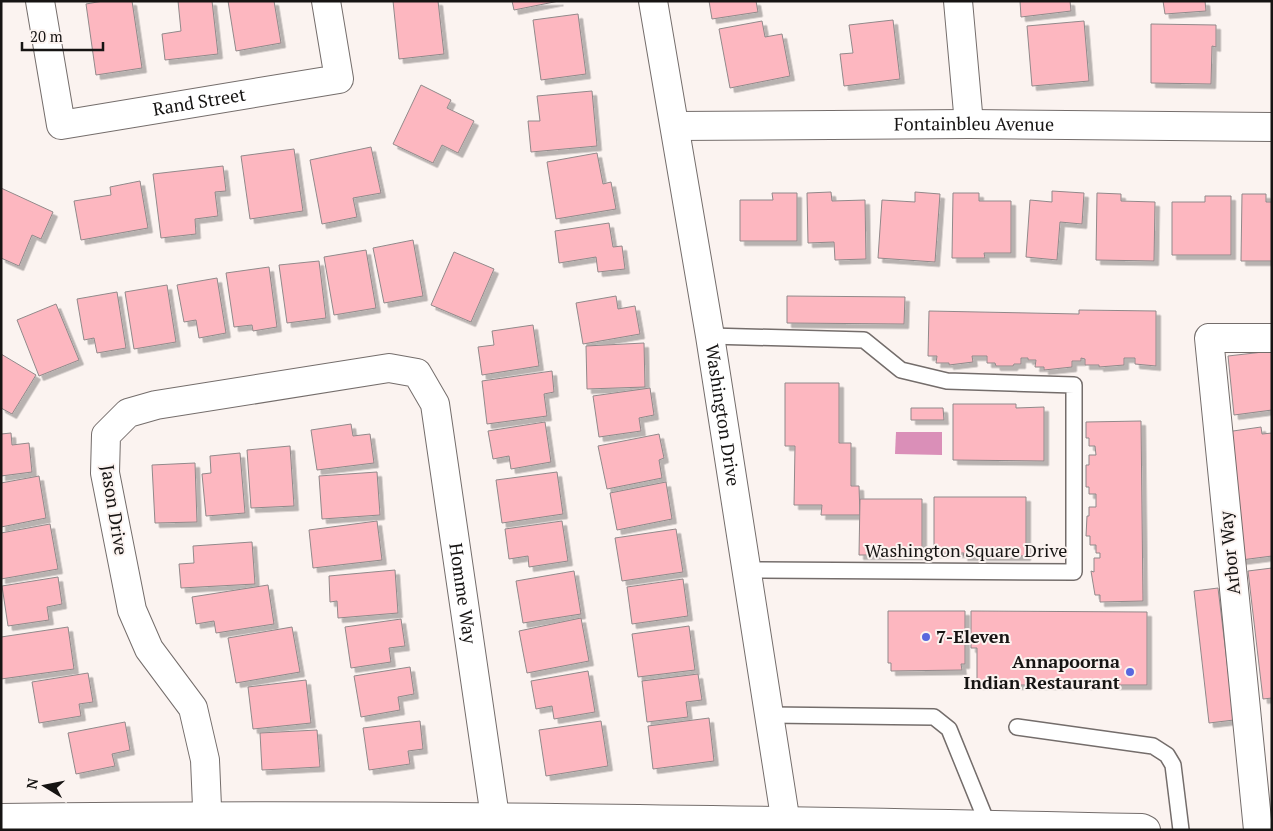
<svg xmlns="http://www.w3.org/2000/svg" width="1273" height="831" font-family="'PT Serif',serif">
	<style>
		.water { fill: #da8fb8 }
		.building { fill: #fdb7c0; stroke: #91898a; filter: url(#shadow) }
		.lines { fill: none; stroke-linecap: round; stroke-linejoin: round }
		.lane-casing { stroke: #746d6b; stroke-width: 18 }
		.street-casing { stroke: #746d6b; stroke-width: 30 }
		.secondary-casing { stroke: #746d6b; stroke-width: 30 }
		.primary-casing { stroke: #746d6b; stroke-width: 30 }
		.lane { stroke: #fff; stroke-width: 15 }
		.street { stroke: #fff; stroke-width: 28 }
		.secondary { stroke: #fff; stroke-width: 28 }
		.primary { stroke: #fff; stroke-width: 28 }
		.poi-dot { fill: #5967de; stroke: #fbf3f0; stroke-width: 2 }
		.labels { text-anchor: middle; stroke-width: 4; stroke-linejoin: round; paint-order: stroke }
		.street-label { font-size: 18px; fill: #161413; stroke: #fbf3f0 }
		.poi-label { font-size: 18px; font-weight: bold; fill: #161413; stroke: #fbf3f0; text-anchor: start }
	</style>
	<defs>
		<filter id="shadow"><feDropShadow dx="4.5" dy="4.5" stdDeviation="0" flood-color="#0004"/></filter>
	</defs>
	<rect width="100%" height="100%" fill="#fbf3f0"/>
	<polygon class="water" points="896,432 942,432 942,455 895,454"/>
	<g class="building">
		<polygon points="103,1 132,1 142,68 96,75 86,4"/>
		<polygon points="178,1 212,1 218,54 165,60 162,34 181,31"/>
		<polygon points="228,1 274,1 281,43 236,51"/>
		<polygon points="393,1 438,1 444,54 399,59"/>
		<polygon points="512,1 559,1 514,10"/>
		<polygon points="709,1 756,1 758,12 712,19"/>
		<polygon points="1020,1 1070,1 1071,11 1021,17"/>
		<polygon points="1163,1 1205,1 1206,11 1165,14"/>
		<polygon points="578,14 586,74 541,80 533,20"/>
		<polygon points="893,20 900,79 844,86 840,54 853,53 849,25"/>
		<polygon points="762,21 765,37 782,34 790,76 730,88 719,29"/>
		<polygon points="1084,21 1089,81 1032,86 1027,26"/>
		<polygon points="1151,24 1216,25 1216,47 1212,46 1211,84 1151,83"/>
		<polygon points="421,85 451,100 447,108 474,121 458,153 442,145 433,163 393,144"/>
		<polygon points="592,91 597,146 531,152 528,121 540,121 537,96"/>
		<polygon points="371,147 381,193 353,198 357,217 322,224 310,160"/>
		<polygon points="294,149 303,211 250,219 241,156"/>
		<polygon points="597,153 603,184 611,182 616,209 556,219 547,162"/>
		<polygon points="223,166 226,191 215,192 218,216 195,219 196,234 161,238 153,174"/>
		<polygon points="140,181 148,228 81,240 74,201 111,195 110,187"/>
		<polygon points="1,188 53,212 41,239 32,235 19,266 1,258"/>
		<polygon points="1052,191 1084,193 1082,224 1060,222 1057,260 1026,257 1030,200 1052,202"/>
		<polygon points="831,192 832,201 865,200 866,259 835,260 834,242 808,243 807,193"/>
		<polygon points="915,192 940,194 935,262 878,258 882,200 915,202"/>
		<polygon points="772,193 797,193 797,241 740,241 740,200 773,200"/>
		<polygon points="953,193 979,193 979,201 1011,201 1011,253 984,253 985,258 952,258"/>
		<polygon points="1097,193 1121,194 1121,201 1155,202 1154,261 1096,260"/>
		<polygon points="1242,194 1266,194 1266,202 1272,202 1272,261 1241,261"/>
		<polygon points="1205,196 1231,196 1231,255 1172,255 1172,202 1205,202"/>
		<polygon points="609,223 613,247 622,246 625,269 598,272 596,257 559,263 555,231"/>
		<polygon points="413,240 423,296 384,303 373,248"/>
		<polygon points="366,250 376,308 334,315 324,257"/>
		<polygon points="454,252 494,269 471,322 431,305"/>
		<polygon points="319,261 326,318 287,323 279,265"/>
		<polygon points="269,267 277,327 253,331 252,325 234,327 226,273"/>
		<polygon points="217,278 226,333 199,338 196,320 184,322 177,285"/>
		<polygon points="167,285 176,342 134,349 125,292"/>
		<polygon points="117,292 126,348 97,353 94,338 84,340 77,299"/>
		<polygon points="616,296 618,309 635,306 640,334 583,344 576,303"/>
		<polygon points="787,296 905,297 904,324 787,323"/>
		<polygon points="56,304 79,360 39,376 17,320"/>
		<polygon points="1079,310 1156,311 1156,366 1135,364 1135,358 1124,358 1124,365 1099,367 1099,365 1085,365 1085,359 1081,358 1081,361 1072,361 1072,367 1044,370 1044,367 1035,367 1036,360 1028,360 1028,358 1021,358 1021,364 1014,364 1013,366 996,366 995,363 987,363 987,356 972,356 973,362 949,365 949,363 936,363 937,356 928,356 929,311 1079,314"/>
		<polygon points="533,325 539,366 482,375 478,347 494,345 492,331"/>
		<polygon points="644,343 645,387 587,389 586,346"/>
		<polygon points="1272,351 1272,410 1234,415 1228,356"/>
		<polygon points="1,354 36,375 12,414 1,408"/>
		<polygon points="552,371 554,392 544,394 547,416 487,424 482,381"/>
		<polygon points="785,383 839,383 839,443 851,443 851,486 859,486 860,515 821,515 822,505 794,505 795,446 785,446"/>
		<polygon points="650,388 654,415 639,418 641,431 599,437 593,396"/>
		<polygon points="953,404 1016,404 1016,408 1044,407 1044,461 953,460"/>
		<polygon points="911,408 943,408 944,420 911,420"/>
		<polygon points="1141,421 1143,601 1100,602 1100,595 1095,595 1091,571 1094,572 1094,558 1100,558 1100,553 1096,553 1096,545 1090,545 1090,536 1086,536 1087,516 1089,516 1089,507 1096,507 1096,494 1089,494 1089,487 1086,487 1086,465 1089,465 1089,455 1096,455 1095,446 1089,446 1089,438 1086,438 1086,422"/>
		<polygon points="545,422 551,462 511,469 509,456 493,459 488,431"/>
		<polygon points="351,424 353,436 370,434 374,463 317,470 311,430"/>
		<polygon points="1261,427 1262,434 1272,433 1272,556 1241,560 1226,432"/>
		<polygon points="11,433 12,445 29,443 32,472 1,476 1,434"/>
		<polygon points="659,434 664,458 659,460 662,478 607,489 598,446"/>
		<polygon points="290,446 294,506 251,508 247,450"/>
		<polygon points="240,453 245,513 206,516 202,474 211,473 210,456"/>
		<polygon points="195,463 197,522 155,523 152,465"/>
		<polygon points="377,472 380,515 322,519 319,476"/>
		<polygon points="557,472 563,514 502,523 496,480"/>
		<polygon points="39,476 46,518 1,527 1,483"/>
		<polygon points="666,482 672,519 617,530 610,493"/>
		<polygon points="934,497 1026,497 1026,556 963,556 964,553 934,553"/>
		<polygon points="860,499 922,499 922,555 859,555"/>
		<polygon points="377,521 382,560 313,568 309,530"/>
		<polygon points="562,521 568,561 529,567 528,556 509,559 505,529"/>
		<polygon points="50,524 58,569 1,579 1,533"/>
		<polygon points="676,529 683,572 622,581 615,538"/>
		<polygon points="252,542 255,584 181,588 179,564 194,563 193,546"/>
		<polygon points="1272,568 1272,698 1263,699 1248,571"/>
		<polygon points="395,570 398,613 338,618 337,601 330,602 329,576"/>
		<polygon points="574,571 581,614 523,623 516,581"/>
		<polygon points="58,577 62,604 47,607 49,620 8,626 2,586"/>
		<polygon points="683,579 688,616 632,624 627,587"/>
		<polygon points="268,585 274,624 216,633 214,621 196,624 192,597"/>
		<polygon points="1218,588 1234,720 1209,723 1194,591"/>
		<polygon points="888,611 965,611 965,664 961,664 962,670 891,671 891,663 888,663"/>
		<polygon points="971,611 1147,612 1147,685 977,685 977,648 971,648"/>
		<polygon points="581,618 589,661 527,673 519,631"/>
		<polygon points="401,619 405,646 389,648 391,662 351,668 345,627"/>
		<polygon points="689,626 695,670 638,677 632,634"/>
		<polygon points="68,627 74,669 1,679 1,637"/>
		<polygon points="292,627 300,672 236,683 228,638"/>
		<polygon points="410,667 414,694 398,697 400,710 361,717 354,676"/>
		<polygon points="588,671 595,712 554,719 552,706 536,709 531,681"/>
		<polygon points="88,673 93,702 79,704 81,716 39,723 32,682"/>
		<polygon points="698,674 702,700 686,702 688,717 647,722 642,681"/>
		<polygon points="306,680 311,723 253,729 248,687"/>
		<polygon points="709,718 714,761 653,769 648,726"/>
		<polygon points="420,721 423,749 408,751 410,764 369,770 363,728"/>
		<polygon points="601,721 608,766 546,776 539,730"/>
		<polygon points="125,722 130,750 112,754 115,766 76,774 68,733"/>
		<polygon points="317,730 320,767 262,770 260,733"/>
	</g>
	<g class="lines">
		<defs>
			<g id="lane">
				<polyline points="710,336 864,340 901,370 947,381 1074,385 1074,572 747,570"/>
				<polyline points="770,715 934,717 949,729 988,825"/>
				<polyline points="1017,727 1153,746 1167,755 1173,765 1181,830"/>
			</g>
			<g id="street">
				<path id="s1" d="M40,1L61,125L339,79L326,1"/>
				<polyline points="958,1 969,124"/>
				<path id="s2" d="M675,126L969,124L1272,127"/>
				<path id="s3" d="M208,830L205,760L193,708L149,649L132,610L105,473L106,435L128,413L156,405L389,368L417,373L435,404L495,817"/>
				<polyline points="1258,830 1209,338 1272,338"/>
			</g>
			<g id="secondary">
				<path id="s4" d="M653,1L710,336L787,830"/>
			</g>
			<path id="primary" d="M1,818C382,813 762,820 1142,828L1146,830"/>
		</defs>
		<use href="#lane" class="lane-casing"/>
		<use href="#street" class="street-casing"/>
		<use href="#secondary" class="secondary-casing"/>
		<use href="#primary" class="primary-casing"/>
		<use href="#lane" class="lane"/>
		<use href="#street" class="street"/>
		<use href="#secondary" class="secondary"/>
		<use href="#primary" class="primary"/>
	</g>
	<g class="poi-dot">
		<circle cx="926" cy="637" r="5"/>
		<circle cx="1130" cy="672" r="5"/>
	</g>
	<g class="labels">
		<g class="street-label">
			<text dy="6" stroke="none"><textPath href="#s1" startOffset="266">Rand Street</textPath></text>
			<text dy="6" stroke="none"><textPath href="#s2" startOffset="299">Fontainbleu Avenue</textPath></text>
			<text dy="6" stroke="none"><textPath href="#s4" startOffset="420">Washington Drive</textPath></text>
			<text transform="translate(114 510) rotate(81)" y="6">Jason Drive</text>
			<text x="966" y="557">Washington Square Drive</text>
			<text transform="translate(1230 553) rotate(-96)" y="6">Arbor Way</text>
			<text dy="6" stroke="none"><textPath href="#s3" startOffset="969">Homme Way</textPath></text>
		</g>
		<g class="poi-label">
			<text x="936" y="643">7-Eleven</text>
			<text x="1120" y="668" text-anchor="end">Annapoorna<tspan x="1120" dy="21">Indian Restaurant</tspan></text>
		</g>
	</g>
	<rect width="1273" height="831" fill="none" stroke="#161413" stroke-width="5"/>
	<g transform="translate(45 786) rotate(280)" stroke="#fbf3f0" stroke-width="4" paint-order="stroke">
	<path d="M0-4L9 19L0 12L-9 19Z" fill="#161413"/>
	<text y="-8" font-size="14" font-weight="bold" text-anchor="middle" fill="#161413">N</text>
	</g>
	<path d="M22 42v8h81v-8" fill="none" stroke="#161413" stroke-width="2.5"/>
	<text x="30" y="42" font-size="15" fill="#161413" stroke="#fbf3f0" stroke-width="4" paint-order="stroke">20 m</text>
</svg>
